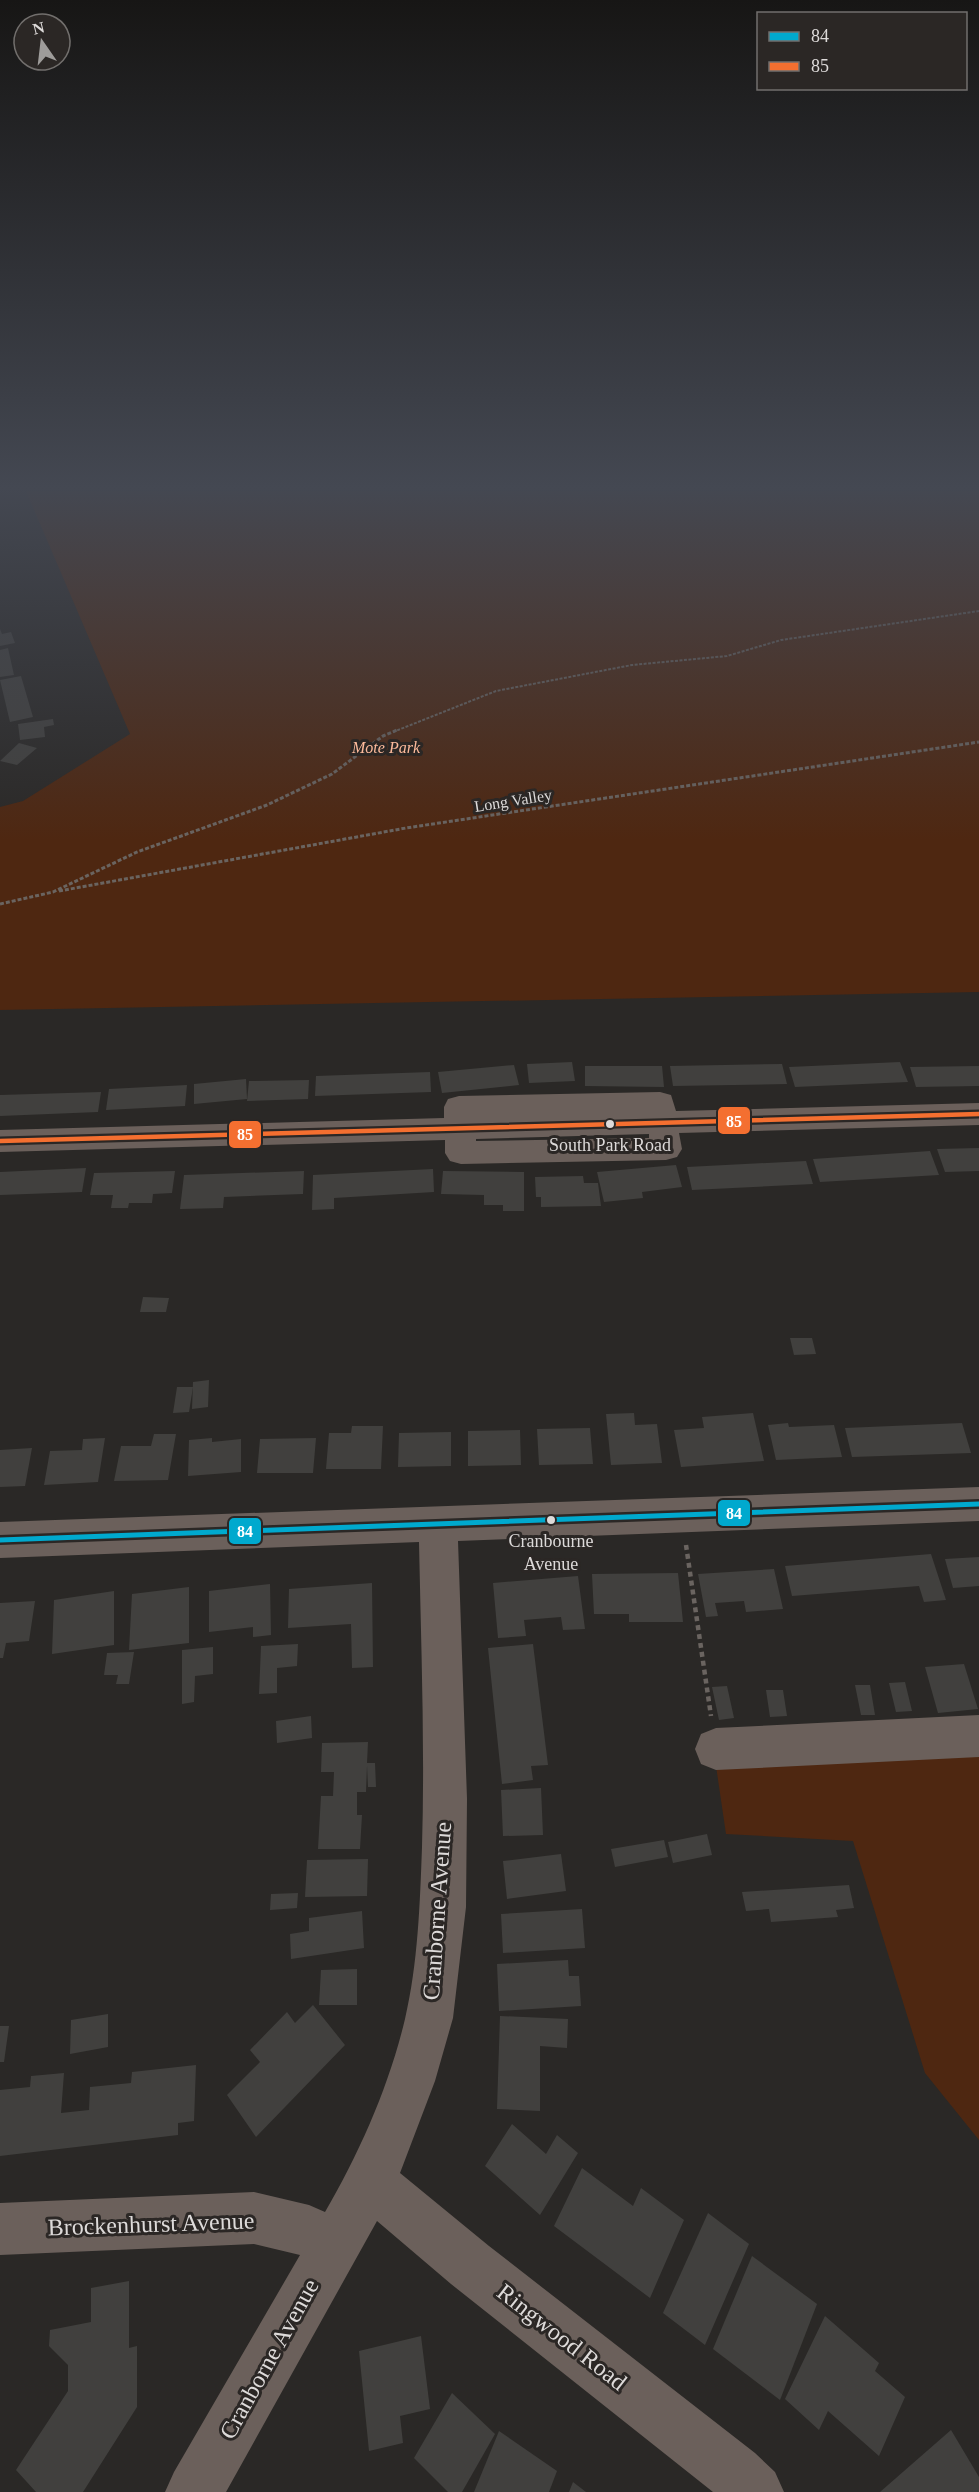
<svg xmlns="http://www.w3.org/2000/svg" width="979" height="2492" font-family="'Times New Roman',serif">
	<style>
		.green { fill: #4e2711 }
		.building { fill: #41403e }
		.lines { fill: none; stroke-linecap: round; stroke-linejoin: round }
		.path-far2 { stroke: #6a6460; stroke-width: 2; stroke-dasharray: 3 1.5; stroke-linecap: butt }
		.path-far1 { stroke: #6a6460; stroke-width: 3; stroke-dasharray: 4 2; stroke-linecap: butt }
		.path { stroke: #6a6460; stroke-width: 4.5; stroke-dasharray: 5 4; stroke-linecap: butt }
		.minor { fill: #6b605b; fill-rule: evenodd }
		.bus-1-casing { stroke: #2b2725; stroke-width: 10 }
		.bus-2-casing { stroke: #2b2725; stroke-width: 9 }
		.bus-1 { stroke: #00a9ce; stroke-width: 5 }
		.bus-2 { stroke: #f46f30; stroke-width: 4.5 }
		.bus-dot { fill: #dddad9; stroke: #2b2725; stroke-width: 2 }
		.labels { text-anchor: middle; stroke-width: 6; stroke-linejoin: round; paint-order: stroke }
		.far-park-label { font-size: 16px; font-style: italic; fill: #fcba9b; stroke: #2b2725 }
		.far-street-label { font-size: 16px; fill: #dddad9; stroke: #2b2725 }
		.bus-label { font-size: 18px; fill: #dddad9; stroke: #2b2725 }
		.near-street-label { font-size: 24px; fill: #dddad9; stroke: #2b2725 }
		.line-badge { stroke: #2b2725; stroke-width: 2 }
		.badge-label { font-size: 16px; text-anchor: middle; font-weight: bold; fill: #fff }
	</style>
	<rect width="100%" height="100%" fill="#2a2826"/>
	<g class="green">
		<polygon points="26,491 979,491 979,992 0,1010 0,807 23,801 130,734"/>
		<polygon points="979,1753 979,2140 925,2073 853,1841 726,1834 716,1766"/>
	</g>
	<g class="building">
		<polygon points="0,629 2,634 11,632 15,643 0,646"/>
		<polygon points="8,648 14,675 0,677 0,650"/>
		<polygon points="21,676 33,717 10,722 0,680"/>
		<polygon points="53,719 54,725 44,727 45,737 20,740 18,724"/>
		<polygon points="19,743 37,748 17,765 0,761"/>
		<polygon points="572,1062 575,1081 529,1083 527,1064"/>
		<polygon points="900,1062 908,1082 795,1087 789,1067"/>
		<polygon points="782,1064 787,1084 673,1086 670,1066"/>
		<polygon points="514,1065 519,1085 442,1093 438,1072"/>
		<polygon points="585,1066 662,1066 664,1087 585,1086"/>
		<polygon points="979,1066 979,1086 916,1087 910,1067"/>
		<polygon points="430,1072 431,1092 315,1096 316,1076"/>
		<polygon points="246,1079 247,1099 194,1104 194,1084"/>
		<polygon points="309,1080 308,1099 247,1101 249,1081"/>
		<polygon points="187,1085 185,1106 106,1110 109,1089"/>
		<polygon points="101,1092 98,1112 0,1116 0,1095"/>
		<polygon points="979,1148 979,1171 945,1172 937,1149"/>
		<polygon points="930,1151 939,1175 820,1182 813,1159"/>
		<polygon points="806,1161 813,1184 692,1190 687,1167"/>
		<polygon points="676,1165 682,1187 642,1192 643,1198 604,1202 597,1172"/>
		<polygon points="86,1168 82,1192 0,1195 0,1172"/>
		<polygon points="433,1169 434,1192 334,1198 334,1209 312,1210 313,1175"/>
		<polygon points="175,1171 172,1193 153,1194 152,1203 129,1203 128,1208 111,1208 113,1195 90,1195 94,1173"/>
		<polygon points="304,1171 303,1194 224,1197 223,1208 180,1209 184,1175"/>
		<polygon points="443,1171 524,1172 524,1211 503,1211 503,1205 484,1205 484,1195 441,1194"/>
		<polygon points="583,1176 584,1183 598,1183 601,1206 541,1207 541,1197 536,1197 535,1177"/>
		<polygon points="143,1297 169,1298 166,1312 140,1312"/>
		<polygon points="790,1338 812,1338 816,1354 794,1355"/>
		<polygon points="209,1380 208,1407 192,1409 193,1382"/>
		<polygon points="177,1387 193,1387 189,1412 173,1413"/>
		<polygon points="634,1413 635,1425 657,1424 662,1463 611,1465 606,1414"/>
		<polygon points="753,1413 764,1461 681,1467 674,1430 704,1428 702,1417"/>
		<polygon points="788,1423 789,1427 834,1425 842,1457 776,1460 768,1425"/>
		<polygon points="962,1423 971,1453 852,1457 845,1428"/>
		<polygon points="352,1426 383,1426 381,1469 326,1469 329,1433 351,1433"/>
		<polygon points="590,1428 593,1464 539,1465 537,1429"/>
		<polygon points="520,1430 521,1465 468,1466 468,1431"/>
		<polygon points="451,1432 451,1466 398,1467 399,1433"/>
		<polygon points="154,1434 176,1434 168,1480 114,1481 121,1446 151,1446"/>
		<polygon points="105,1438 98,1482 44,1485 50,1451 82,1450 83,1439"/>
		<polygon points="212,1438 212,1442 241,1439 241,1472 188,1476 189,1440"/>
		<polygon points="316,1438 313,1473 257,1473 260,1439"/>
		<polygon points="32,1448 25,1486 0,1487 0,1450"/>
		<polygon points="931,1554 946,1600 924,1602 919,1586 792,1596 785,1566"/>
		<polygon points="979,1557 979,1586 953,1588 945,1559"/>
		<polygon points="774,1569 783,1609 746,1612 744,1601 715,1603 718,1616 706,1617 698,1574"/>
		<polygon points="678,1573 683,1622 629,1622 629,1614 594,1614 592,1574"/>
		<polygon points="578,1576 585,1629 563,1630 561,1617 524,1620 526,1636 498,1638 493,1583"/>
		<polygon points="372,1583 373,1667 352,1668 351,1624 288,1628 289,1589"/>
		<polygon points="270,1584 271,1635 253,1637 253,1627 209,1632 209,1591"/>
		<polygon points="189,1587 189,1643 129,1650 132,1594"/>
		<polygon points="114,1591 114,1645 52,1654 54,1600"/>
		<polygon points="35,1601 29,1641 6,1643 3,1658 0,1658 0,1603"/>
		<polygon points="298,1644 297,1666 277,1668 277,1693 259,1694 261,1646"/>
		<polygon points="533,1644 548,1765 531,1766 533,1780 502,1784 488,1648"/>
		<polygon points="213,1647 213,1674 195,1676 194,1702 182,1704 182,1650"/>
		<polygon points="134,1652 129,1684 116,1684 118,1675 104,1675 107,1653"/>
		<polygon points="964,1664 978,1709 938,1713 925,1667"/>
		<polygon points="905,1682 912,1711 896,1712 889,1683"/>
		<polygon points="855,1685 870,1685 875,1715 861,1715"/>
		<polygon points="727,1686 734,1718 719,1720 712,1687"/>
		<polygon points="766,1690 783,1690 787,1716 770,1717"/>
		<polygon points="311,1716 312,1738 277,1743 276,1721"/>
		<polygon points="368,1742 367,1763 375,1763 376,1787 368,1787 367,1766 366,1792 357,1792 357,1815 362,1815 360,1849 318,1849 321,1796 333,1796 334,1772 321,1772 322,1743"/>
		<polygon points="541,1788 543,1835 503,1836 501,1790"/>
		<polygon points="707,1834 712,1855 673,1863 668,1842"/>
		<polygon points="664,1840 668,1857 615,1867 611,1849"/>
		<polygon points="561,1854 566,1891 507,1899 503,1861"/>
		<polygon points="368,1859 367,1896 305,1897 307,1860"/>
		<polygon points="849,1885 854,1908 836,1910 838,1917 771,1922 769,1909 746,1911 742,1892"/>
		<polygon points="298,1893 297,1908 270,1910 271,1894"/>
		<polygon points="582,1909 585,1948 503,1953 501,1914"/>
		<polygon points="362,1911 364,1948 291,1959 290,1934 309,1931 309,1918"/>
		<polygon points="568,1960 569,1976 579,1976 581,2006 499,2011 497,1964"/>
		<polygon points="357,1969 357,2005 319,2005 321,1970"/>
		<polygon points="313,2005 345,2045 256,2137 227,2095 260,2062 250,2050 287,2012 295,2023"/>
		<polygon points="108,2014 108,2047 70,2054 71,2020"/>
		<polygon points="500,2016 568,2019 567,2048 540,2046 540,2111 497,2109"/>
		<polygon points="0,2026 9,2026 4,2062 0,2062"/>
		<polygon points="196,2065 194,2121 178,2123 178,2135 0,2156 0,2090 30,2087 31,2076 64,2073 61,2113 89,2110 90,2087 131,2083 132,2072"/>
		<polygon points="512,2124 546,2154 557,2135 578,2153 540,2215 485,2166"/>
		<polygon points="582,2168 633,2206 641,2188 684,2220 650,2298 554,2226"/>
		<polygon points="708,2213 749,2244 705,2345 663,2313"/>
		<polygon points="752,2256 817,2304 780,2400 713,2349"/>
		<polygon points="129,2281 129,2348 137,2346 137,2407 83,2492 36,2492 16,2470 68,2391 68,2365 49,2346 50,2330 91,2322 91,2288"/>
		<polygon points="825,2316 879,2363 875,2371 905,2397 879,2456 828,2411 819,2430 785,2399"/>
		<polygon points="421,2336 430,2409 400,2416 403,2443 369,2451 359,2351"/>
		<polygon points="452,2393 495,2434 462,2492 448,2492 414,2458"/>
		<polygon points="951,2430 979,2477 979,2492 880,2492"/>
		<polygon points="499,2431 557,2471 549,2492 474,2492"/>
		<polygon points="573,2482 586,2492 569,2492"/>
	</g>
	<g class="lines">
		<polyline class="path-far2" points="393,732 496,691 632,665 727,656 781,640 979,611"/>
		<g class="path-far1">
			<polyline points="59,891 406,828 979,742"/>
			<polyline points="0,904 53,892 137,852 267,805 332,774 383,736 397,730"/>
		</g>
		<polyline class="path" points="686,1545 711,1716"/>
		<g class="minor">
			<path d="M660,1092L671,1095L676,1111L979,1103V1125L679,1133L682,1149L677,1157L666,1160L461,1164L450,1161L445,1153V1140L0,1152V1130L444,1118V1107L448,1099L459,1096ZM649,1134V1138L476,1141V1139Z"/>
			<path d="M979,1487V1521L458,1541L467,1799L466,1907L453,2018L435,2081L400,2173L489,2246L755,2453L775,2472L784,2492H713L451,2284L377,2221L226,2492H165L174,2472L300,2255L254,2244L0,2255V2203L254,2192L309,2205L325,2212C360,2152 389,2086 405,2019C418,1964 420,1903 422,1847C425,1745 421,1644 419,1542L0,1558V1522Z"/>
			<polygon points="979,1715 979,1757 716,1770 701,1764 695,1749 701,1734 716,1728"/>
		</g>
		<defs>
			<polyline id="bus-1" points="0,1540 979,1504"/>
			<polyline id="bus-2" points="0,1141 979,1114"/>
		</defs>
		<use href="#bus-1" class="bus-1-casing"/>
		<use href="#bus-2" class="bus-2-casing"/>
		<use href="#bus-1" class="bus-1"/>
		<use href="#bus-2" class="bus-2"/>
	</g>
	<linearGradient id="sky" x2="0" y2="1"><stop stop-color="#171615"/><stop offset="0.58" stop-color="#444852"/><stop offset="1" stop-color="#444852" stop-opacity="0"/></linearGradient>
	<rect width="979" height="840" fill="url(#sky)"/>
	<g class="bus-dot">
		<circle cx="610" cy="1124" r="5"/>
		<circle cx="551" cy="1520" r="5"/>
	</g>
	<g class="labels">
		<g class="far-park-label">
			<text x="386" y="753">Mote Park</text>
		</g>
		<g class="far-street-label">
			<text transform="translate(513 800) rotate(-9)" y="6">Long Valley</text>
		</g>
		<g class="bus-label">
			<text x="610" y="1151">South Park Road</text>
			<text x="551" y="1547">Cranbourne<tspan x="551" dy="23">Avenue</tspan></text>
		</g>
		<g class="near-street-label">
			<text transform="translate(437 1911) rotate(-86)" y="8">Cranborne Avenue</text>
			<text transform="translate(151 2224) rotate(-2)" y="8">Brockenhurst Avenue</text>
			<text transform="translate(562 2337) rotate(38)" y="8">Ringwood Road</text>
			<text transform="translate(269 2359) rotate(-61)" y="8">Cranborne Avenue</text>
		</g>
	</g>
	<g class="line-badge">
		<rect x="717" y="1106" width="34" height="29" rx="6" fill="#f46f30"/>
		<rect x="228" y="1120" width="34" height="29" rx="6" fill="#f46f30"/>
		<rect x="717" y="1499" width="34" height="28" rx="6" fill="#00a9ce"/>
		<rect x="228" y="1517" width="34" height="28" rx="6" fill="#00a9ce"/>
	</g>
	<g class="badge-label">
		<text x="734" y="1127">85</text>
		<text x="245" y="1140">85</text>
		<text x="734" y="1519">84</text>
		<text x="245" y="1537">84</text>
	</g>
	<rect x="757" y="12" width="210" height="78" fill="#2b2725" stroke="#726f6d" stroke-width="1.5"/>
	<rect x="769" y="32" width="30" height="9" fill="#00a9ce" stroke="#726f6d" stroke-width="1.5"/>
	<text x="811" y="42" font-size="18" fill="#dddad9">84</text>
	<rect x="769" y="62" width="30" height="9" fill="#f46f30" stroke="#726f6d" stroke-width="1.5"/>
	<text x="811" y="72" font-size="18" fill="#dddad9">85</text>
	<g transform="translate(42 42) rotate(346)"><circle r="28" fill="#2b2725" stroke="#726f6d" stroke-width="1.5"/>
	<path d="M0-4.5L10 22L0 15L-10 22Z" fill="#9e9c9a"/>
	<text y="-9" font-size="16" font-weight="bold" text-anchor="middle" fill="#dddad9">N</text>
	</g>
</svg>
